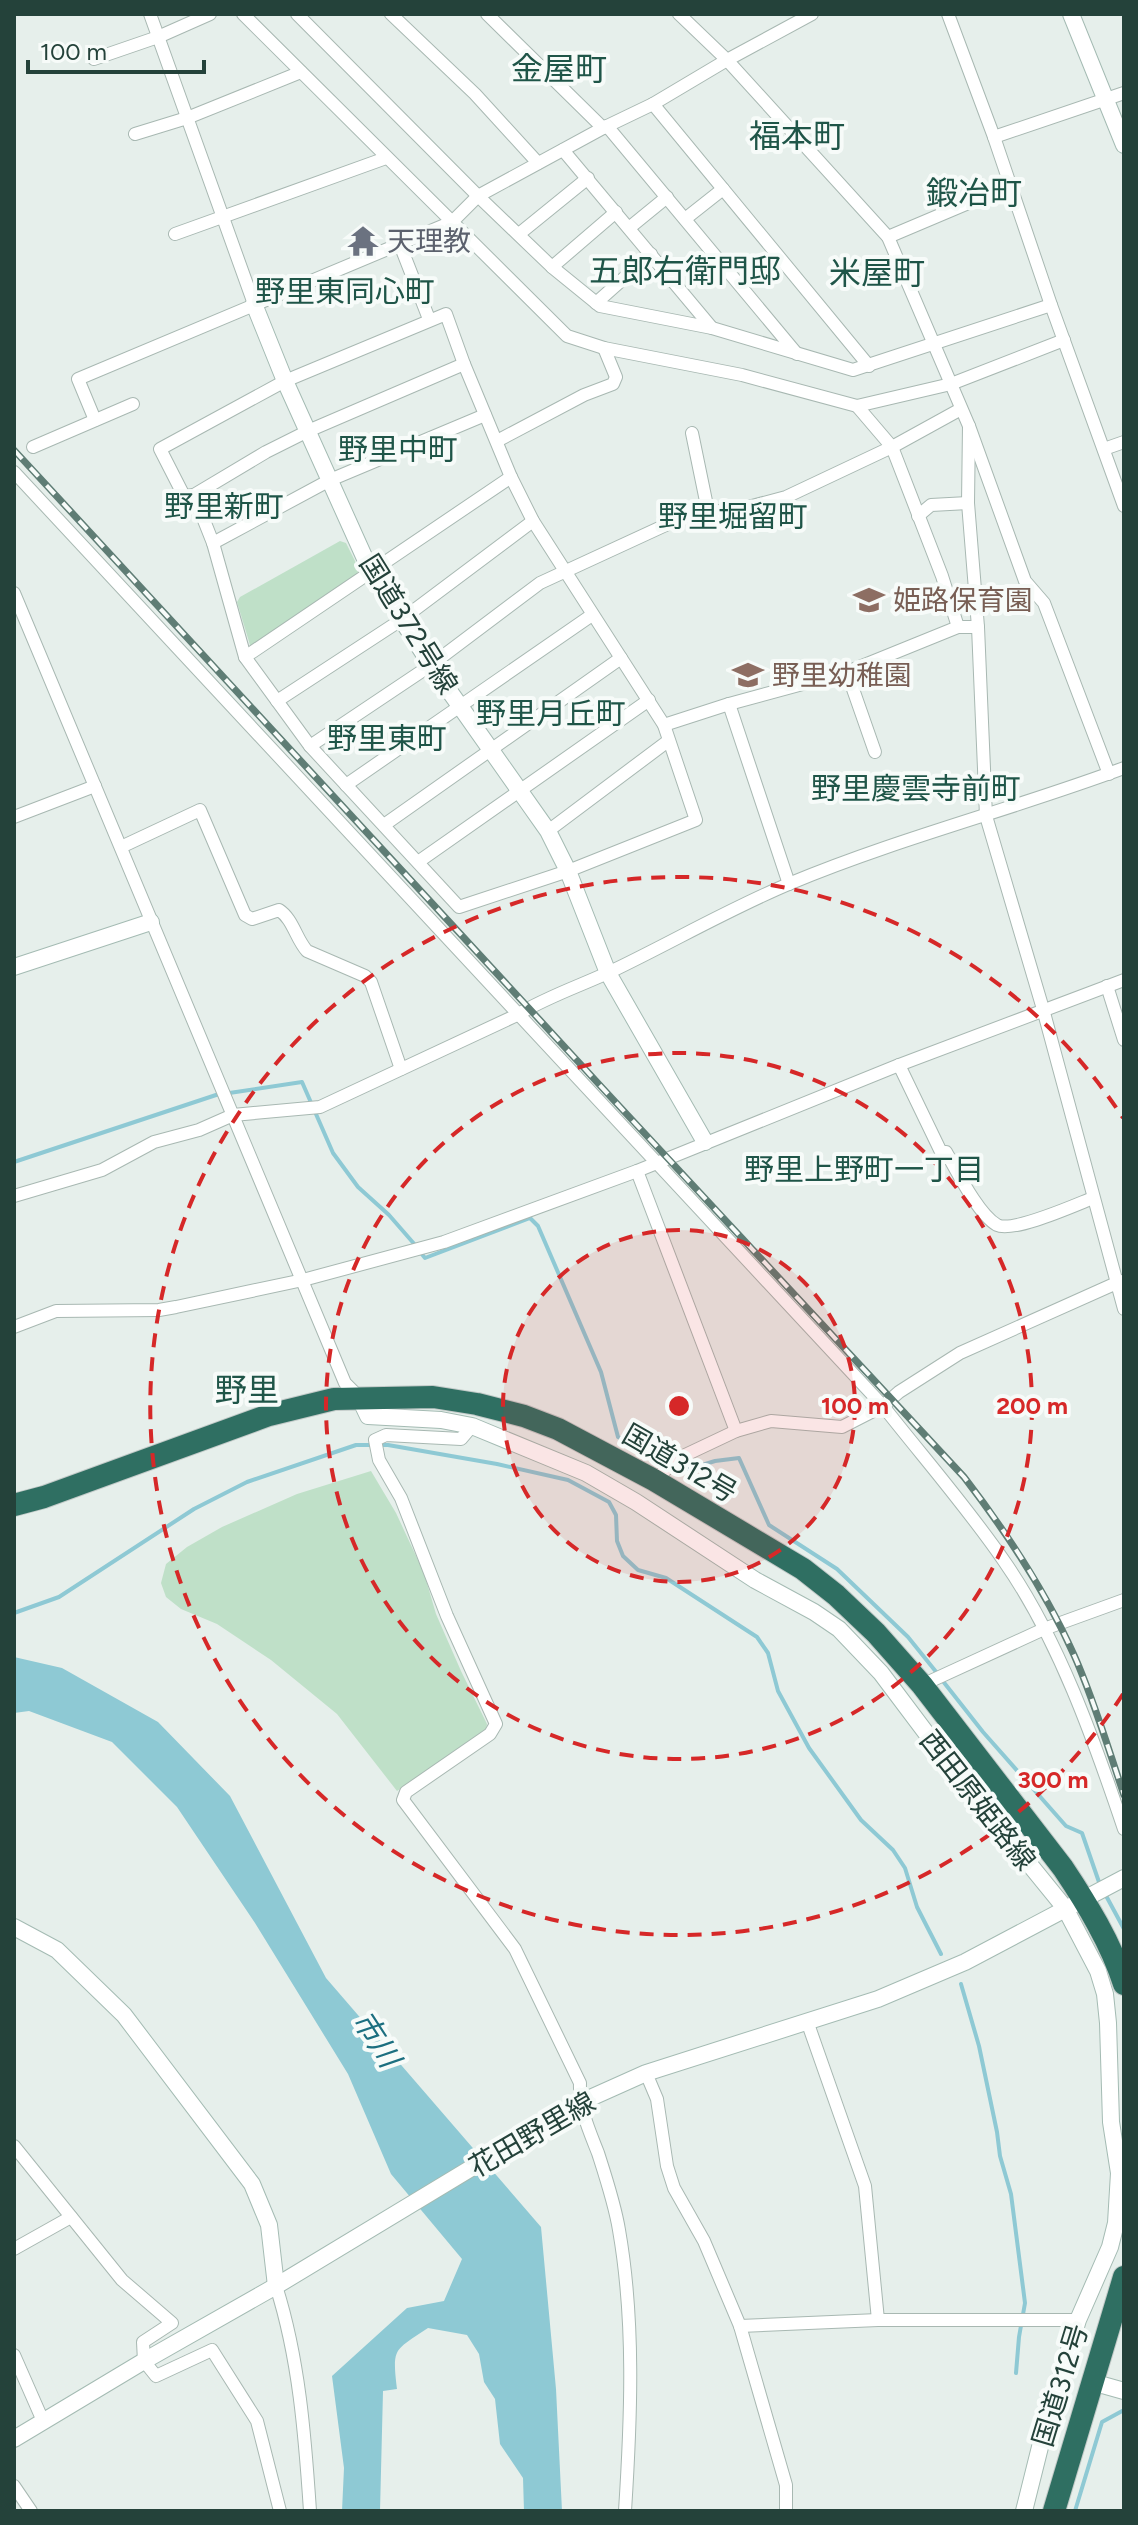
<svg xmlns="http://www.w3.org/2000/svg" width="1138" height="2525" font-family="Figtree,'Noto Sans JP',sans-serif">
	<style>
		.green { fill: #bfe0c8 }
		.water { fill: #8ec9d4 }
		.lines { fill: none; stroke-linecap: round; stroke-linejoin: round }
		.stream { stroke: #8ec9d4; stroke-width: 4 }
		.street-casing { stroke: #a8b8b2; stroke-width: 14 }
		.secondary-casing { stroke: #a4bbb3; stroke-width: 18 }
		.highway-casing { stroke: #c2cac8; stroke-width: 24 }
		.street { stroke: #fff; stroke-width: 12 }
		.secondary { stroke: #fff; stroke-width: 16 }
		.highway { stroke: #2f6f62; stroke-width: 22 }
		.rail-casing { stroke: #5f7d75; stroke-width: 7 }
		.rail { stroke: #f7fbf9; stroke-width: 4; stroke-dasharray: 12; stroke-linecap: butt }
		.ring { fill: none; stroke: #d62828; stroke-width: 4; stroke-dasharray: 14 10 }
		.labels { text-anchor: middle; stroke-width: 8; stroke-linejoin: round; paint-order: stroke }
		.worship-label { font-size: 28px; fill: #5b616d; stroke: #f7fbf9; text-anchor: start }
		.education-label { font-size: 28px; fill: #785e54; stroke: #f7fbf9; text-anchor: start }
		.street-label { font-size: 28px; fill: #24423a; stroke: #f7fbf9 }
		.neighbourhood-label { font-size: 30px; fill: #1f5548; stroke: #f7fbf9 }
		.water-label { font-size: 30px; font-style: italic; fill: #1c6f80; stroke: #f7fbf9 }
		.quarter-label { font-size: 32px; fill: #1f5548; stroke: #f7fbf9 }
		.centre { fill: #d62828; stroke: #f7fbf9; stroke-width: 4 }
		.ring-label { font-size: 24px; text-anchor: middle; font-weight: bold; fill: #d62828; stroke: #f7fbf9; stroke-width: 8; stroke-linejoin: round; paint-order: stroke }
	</style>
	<rect width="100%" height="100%" fill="#e6efeb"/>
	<g class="green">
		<polygon points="340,541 346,543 359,569 356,576 256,648 250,645 237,602 240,597"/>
		<polygon points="371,1471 396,1513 424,1573 436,1614 461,1671 487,1724 486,1731 397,1791 337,1714 271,1660 217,1624 181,1609 166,1597 161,1583 166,1564 187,1547 222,1527 297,1494"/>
	</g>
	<path class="water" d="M14,1657L62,1668L158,1722L230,1796L326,1978L541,2227L556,2389L562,2511H524L523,2478L500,2444L495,2399L484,2382L479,2354L467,2335L428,2328C394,2351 392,2347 397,2389L383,2391L380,2511H342L344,2468L332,2376L407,2308L444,2301L462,2259L391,2174L348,2074L255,1923L177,1807L112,1742L29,1711L14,1713Z"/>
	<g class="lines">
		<g class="stream">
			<polyline points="14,1162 216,1095 302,1082 333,1153 358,1187 389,1215 416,1246"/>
			<polyline points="421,1253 425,1258 530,1218 538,1226 601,1372 618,1437 683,1471 715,1461 739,1458 769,1525 837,1569 908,1637 937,1673"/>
			<polyline points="14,1613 59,1597 194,1509 247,1482 356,1445 388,1445 497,1464 568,1480 609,1502 616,1515 617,1541 623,1556 638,1570 666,1578 757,1637 768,1653 778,1691 809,1748 861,1820 893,1850 905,1868 917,1907 941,1954"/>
			<polyline points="942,1680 983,1732 1066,1826 1082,1833 1100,1885"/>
			<polyline points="1104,1892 1124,1929"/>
			<polyline points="961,1984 979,2046 997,2132 1000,2156 1011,2194 1025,2303 1019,2337 1016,2373"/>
			<polyline points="1075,2511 1102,2422 1124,2410"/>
		</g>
		<defs>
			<g id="street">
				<polyline points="150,14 254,304"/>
				<polyline points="243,14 567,336 604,348 742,375 857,406 951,384 1064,340"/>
				<polyline points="297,14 478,196 552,267 600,306 712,328 853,370 1051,305"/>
				<polyline points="391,14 475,94 538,163"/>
				<polyline points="487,14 603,128"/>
				<polyline points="679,14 727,60 888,237 969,426 1025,581 1044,603 1109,774"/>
				<polyline points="948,14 994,137 1051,305 1124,506"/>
				<polyline points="94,59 158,37 210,14"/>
				<polyline points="653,104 869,366"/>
				<polyline points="607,126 797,354"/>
				<polyline points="135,134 187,118 301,72"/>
				<polyline points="994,137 1124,93"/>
				<polyline points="563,150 712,328"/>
				<polyline points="685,219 723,189"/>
				<polyline points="629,228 667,197"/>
				<polyline points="175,234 386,158"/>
				<polyline points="519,234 588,178"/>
				<polyline points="888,237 1011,185"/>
				<polyline points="399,242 429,319"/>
				<polyline points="552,267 616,212"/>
				<polyline points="596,303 651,254"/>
				<polygon points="446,314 464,364 511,477 533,521 664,725 696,820 568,871 459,907 310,746 245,657 213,543 194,495 184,496 160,449 285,381"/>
				<polyline points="857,406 892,447 942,576 958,627"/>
				<polyline points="95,420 78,379 452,222 478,196 603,128 653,104 727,60 812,14"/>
				<polyline points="969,426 968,503 978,627 986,816 1043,1009 1124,1309"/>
				<polyline points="692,433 707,506 722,514 786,497 892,447 961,409"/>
				<polyline points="497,441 584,395 613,384 616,377 604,348"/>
				<polyline points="33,447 133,404"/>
				<polyline points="1104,449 1124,442"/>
				<path d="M14,472L883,1406C923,1457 967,1507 1004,1561C1058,1638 1094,1740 1124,1829"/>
				<polyline points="194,495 266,452 308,431 464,364"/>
				<polyline points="918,516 931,505 968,503"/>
				<polyline points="213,543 330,480 485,415"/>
				<polyline points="14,593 345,1383 359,1397"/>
				<polyline points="245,657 511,477"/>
				<polyline points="847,672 875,752"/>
				<polyline points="277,701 401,620 533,521"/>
				<polyline points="729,704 789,884"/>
				<polyline points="664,725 729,704 847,672 958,627 978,627"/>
				<polyline points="310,746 431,665 540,583 707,506"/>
				<polyline points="346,785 592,615"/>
				<polyline points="14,817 95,786"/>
				<polyline points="384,825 621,658"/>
				<polyline points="548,831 668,741"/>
				<path d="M121,847L200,810L245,915L252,919L279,910C293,919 296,939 307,951L365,976L371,982L401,1069"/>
				<polyline points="418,862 649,700"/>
				<polyline points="1107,986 1124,1040"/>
				<path d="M899,1065L941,1152H946C957,1171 978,1214 997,1225C1013,1233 1075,1205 1093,1198"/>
				<polyline points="637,1171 736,1431"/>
				<path d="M14,1196L102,1170L154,1142L199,1130L233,1115L320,1107L517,1015C548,996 583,985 616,969C674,941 731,908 791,883C899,838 1014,809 1124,768"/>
				<polyline points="14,1327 56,1311 159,1310 176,1307 303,1280 444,1242 637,1171 899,1065 1124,980"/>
				<path d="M472,1426L461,1439L386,1435L375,1440L379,1460L401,1498L447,1616L496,1724L490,1734L406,1792L403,1800L515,1949L580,2083C579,2109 589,2130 598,2153C606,2178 615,2205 619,2230C635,2322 631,2418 625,2511"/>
				<polyline points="654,1480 681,1457 736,1431 771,1421 842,1427 883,1406 899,1392 960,1353 1121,1281"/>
				<polyline points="922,1685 1044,1629 1124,1600"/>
				<polyline points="807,2021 865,2186 878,2320"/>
				<polyline points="646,2073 657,2099 667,2166 674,2188 704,2241 740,2326 786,2485 786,2511"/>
				<polyline points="14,2146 122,2280 172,2323 143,2342 144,2361 156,2376 212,2350 257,2421 280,2511"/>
				<polyline points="14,2249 71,2217"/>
				<path d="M276,2286C299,2358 305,2436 310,2511"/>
				<polyline points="740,2326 878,2320 1078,2320"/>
				<polyline points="14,2355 43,2421"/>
				<polyline points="14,2486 31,2511"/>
			</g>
			<g id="secondary">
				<polyline points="1071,14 1124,145"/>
				<polyline points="254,304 285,381 371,572 431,665 548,831 568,871 608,973 705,1142"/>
				<polyline points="14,967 151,922"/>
				<polyline points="359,1397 368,1416 441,1420 472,1426 586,1473 636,1502 755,1580 814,1612 839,1629 881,1673 969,1790 1065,1908 1098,1971 1105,1994 1108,2023 1111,2122 1119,2173 1116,2223 1110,2247 1078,2320 1041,2443 1024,2511"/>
				<polyline points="14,1927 57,1950 124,2015 252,2184 269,2225 276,2286"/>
				<polyline points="1092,2382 1124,2391"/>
				<polyline points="14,2439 144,2361 276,2286 579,2103 646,2073 878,1999 965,1962 1124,1878"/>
			</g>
			<g id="highway">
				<path d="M14,1505L44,1497L269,1415L334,1399L433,1397L477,1404L524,1416L558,1429L654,1480L803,1569L836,1595L876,1633L922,1685L1063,1868C1087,1904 1111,1943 1124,1984"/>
				<polyline points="1054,2511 1124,2277"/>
			</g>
		</defs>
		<use href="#street" class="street-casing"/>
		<use href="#secondary" class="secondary-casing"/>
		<use href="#highway" class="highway-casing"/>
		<use href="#street" class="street"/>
		<use href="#secondary" class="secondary"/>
		<use href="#highway" class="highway"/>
		<defs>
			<path id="rail" d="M14,450L608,1094L964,1477C1007,1533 1045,1590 1074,1655C1094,1700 1108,1748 1124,1795"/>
		</defs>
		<use href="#rail" class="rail-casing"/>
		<use href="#rail" class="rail"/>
	</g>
	<circle cx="679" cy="1406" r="176" fill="#d62828" fill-opacity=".12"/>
	<g class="ring">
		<circle cx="679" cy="1406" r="176"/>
		<circle cx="679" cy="1406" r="353"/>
		<path d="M1123 1694A529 529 0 1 1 1123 1118"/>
	</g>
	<defs>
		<symbol id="temple-bare" viewBox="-9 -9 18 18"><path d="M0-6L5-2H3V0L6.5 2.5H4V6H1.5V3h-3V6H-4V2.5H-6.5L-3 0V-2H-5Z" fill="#6b7280" stroke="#f7fbf9" stroke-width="2.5" paint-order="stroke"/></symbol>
		<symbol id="school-bare" viewBox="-9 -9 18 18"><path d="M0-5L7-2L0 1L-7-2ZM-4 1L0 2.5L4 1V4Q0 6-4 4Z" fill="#8d6e63" stroke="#f7fbf9" stroke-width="2.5" paint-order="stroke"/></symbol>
	</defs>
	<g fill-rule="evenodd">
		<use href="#temple-bare" x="341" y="219" width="44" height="44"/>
		<use href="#school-bare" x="847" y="578" width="44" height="44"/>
		<use href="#school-bare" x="726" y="653" width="44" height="44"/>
	</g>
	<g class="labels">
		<g class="worship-label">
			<text x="387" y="251">天理教</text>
		</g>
		<g class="education-label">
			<text x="893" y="610">姫路保育園</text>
			<text x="772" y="685">野里幼稚園</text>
		</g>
		<g class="street-label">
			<text transform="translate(409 624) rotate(58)" y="10">国道372号線</text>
			<text transform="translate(680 1463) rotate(30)" y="10">国道312号</text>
			<text transform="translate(978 1800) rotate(52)" y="10">西田原姫路線</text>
			<text transform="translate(532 2134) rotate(-30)" y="10">花田野里線</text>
			<text transform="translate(1060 2385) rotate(-73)" y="10">国道312号</text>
		</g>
		<g class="neighbourhood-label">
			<text x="345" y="302">野里東同心町</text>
			<text x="398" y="460">野里中町</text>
			<text x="224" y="517">野里新町</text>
			<text x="733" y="527">野里堀留町</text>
			<text x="551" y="724">野里月丘町</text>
			<text x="387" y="749">野里東町</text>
			<text x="916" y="799">野里慶雲寺前町</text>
			<text x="864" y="1180">野里上野町一丁目</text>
		</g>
		<g class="water-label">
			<text transform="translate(376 2039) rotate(57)" y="10">市川</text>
		</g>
		<g class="quarter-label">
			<text x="559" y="80">金屋町</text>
			<text x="797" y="147">福本町</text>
			<text x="974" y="204">鍛冶町</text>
			<text x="685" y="282">五郎右衛門邸</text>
			<text x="877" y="284">米屋町</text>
			<text x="247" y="1401">野里</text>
		</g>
	</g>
	<circle cx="679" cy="1406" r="12" class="centre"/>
	<g class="ring-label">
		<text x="855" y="1414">100 m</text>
		<text x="1032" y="1414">200 m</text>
		<text x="1053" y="1788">300 m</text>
	</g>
	<rect width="1138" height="2525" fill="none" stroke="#24423a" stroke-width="32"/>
	<path d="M28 60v12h176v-12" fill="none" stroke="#24423a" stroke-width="4"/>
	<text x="40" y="60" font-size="24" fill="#24423a" stroke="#f7fbf9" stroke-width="6" paint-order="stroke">100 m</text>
</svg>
